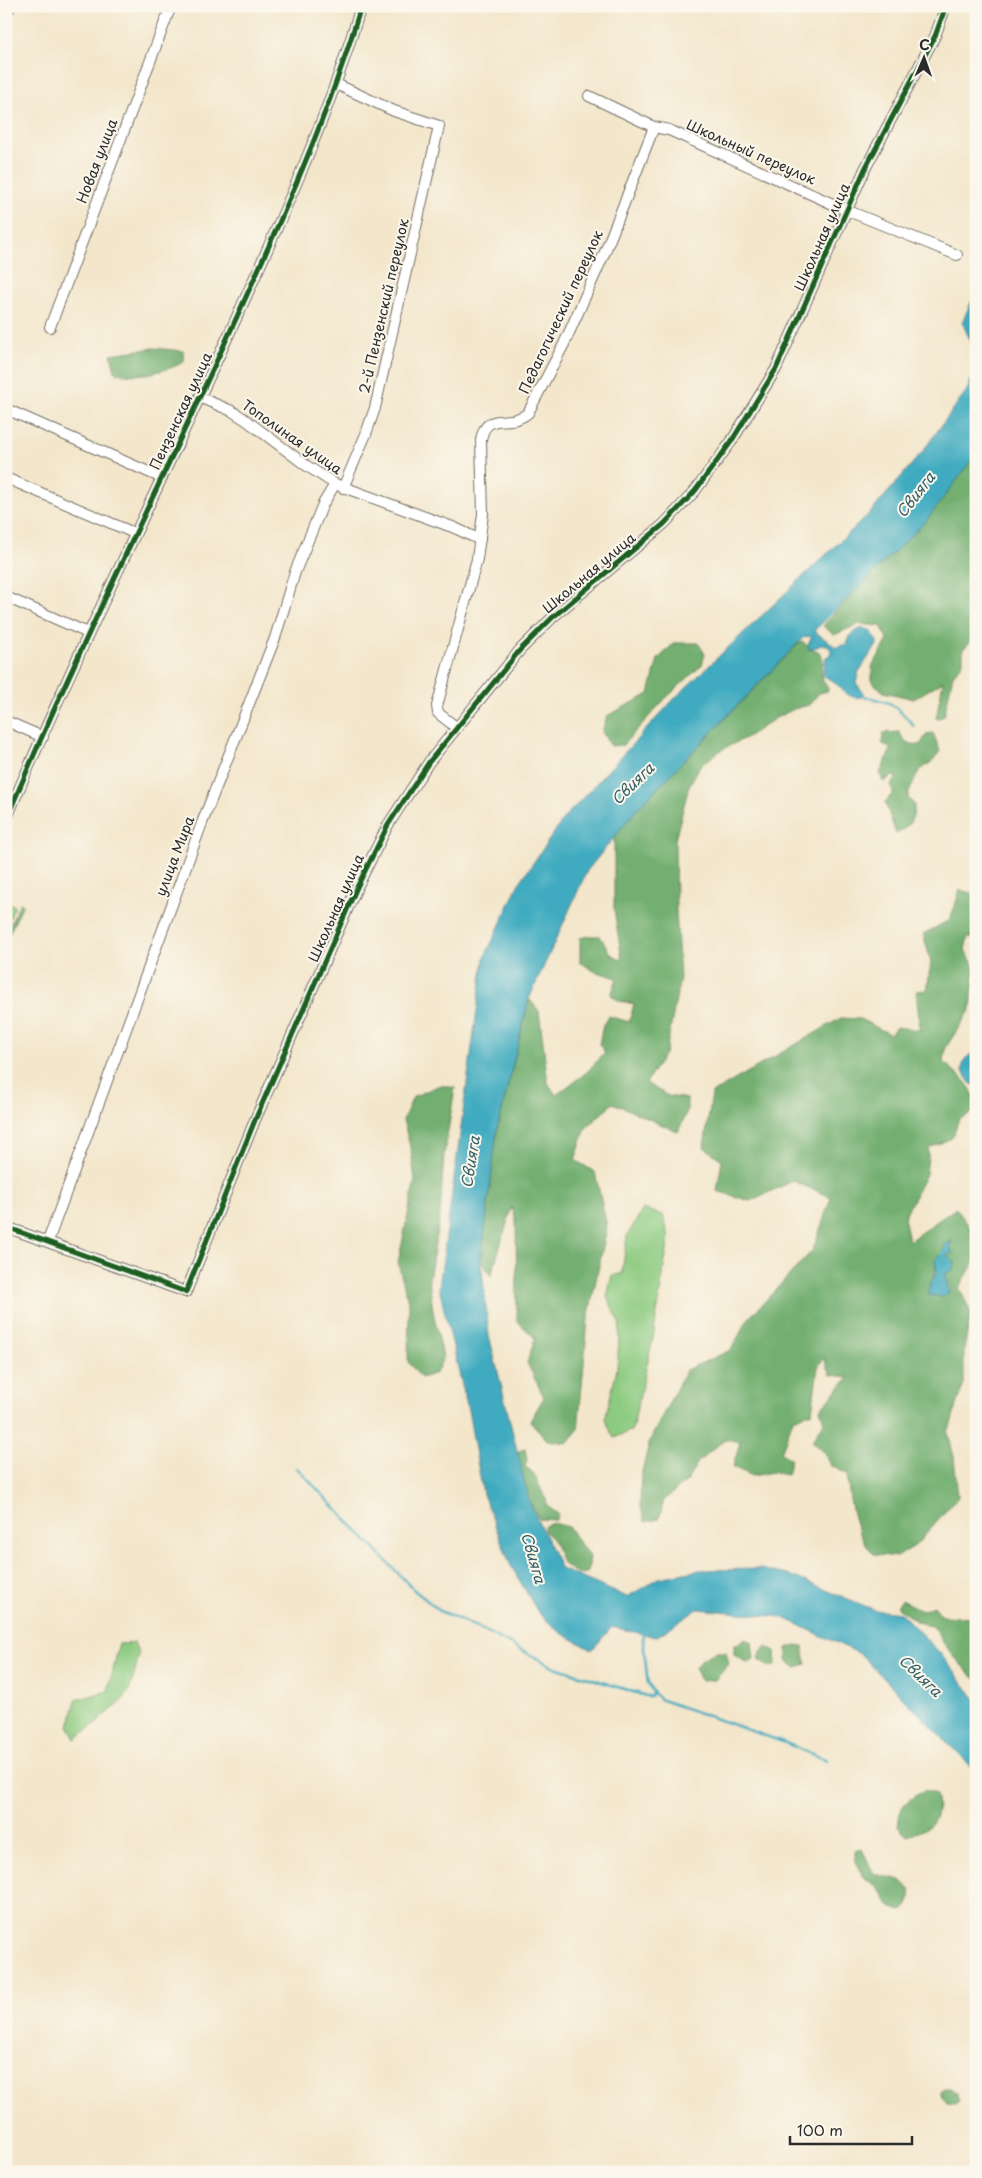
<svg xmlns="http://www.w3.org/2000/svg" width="982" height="2178" font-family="'Playpen Sans',sans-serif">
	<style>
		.green { fill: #8dcb81; stroke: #5c7b56 }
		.forest { fill: #72af6f; stroke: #4e6d4d; fill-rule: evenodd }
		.water { fill: #40abc0; stroke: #366b76 }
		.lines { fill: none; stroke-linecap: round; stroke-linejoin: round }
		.stream { stroke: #40abc0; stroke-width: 2.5 }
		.minor-casing { stroke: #716c63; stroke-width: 12 }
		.minor { stroke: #fff; stroke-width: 10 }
		.cycleway-casing { stroke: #fbf7ec; stroke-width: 8 }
		.cycleway { stroke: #1b5e20; stroke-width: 5 }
		.labels { text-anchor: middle; stroke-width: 4; stroke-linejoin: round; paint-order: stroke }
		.street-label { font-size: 14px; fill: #2b2b2b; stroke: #fbf7ec }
		.water-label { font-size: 15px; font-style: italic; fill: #335e67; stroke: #fbf7ec }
	</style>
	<rect width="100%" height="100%" fill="#fbf7ec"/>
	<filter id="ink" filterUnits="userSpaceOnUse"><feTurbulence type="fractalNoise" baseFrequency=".02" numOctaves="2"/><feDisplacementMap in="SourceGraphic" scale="10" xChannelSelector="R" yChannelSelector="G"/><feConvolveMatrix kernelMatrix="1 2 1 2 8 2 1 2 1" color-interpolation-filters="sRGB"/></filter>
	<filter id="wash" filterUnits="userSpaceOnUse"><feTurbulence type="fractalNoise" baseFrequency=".0096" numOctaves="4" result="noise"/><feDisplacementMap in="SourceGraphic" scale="20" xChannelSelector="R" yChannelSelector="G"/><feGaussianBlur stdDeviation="1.12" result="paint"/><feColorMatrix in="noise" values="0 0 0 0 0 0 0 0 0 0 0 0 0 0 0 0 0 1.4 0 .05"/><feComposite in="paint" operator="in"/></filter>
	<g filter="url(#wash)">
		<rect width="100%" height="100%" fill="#f3e6cb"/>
		<g class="green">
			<polygon points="6,902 15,906 6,926"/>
			<polygon points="643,1209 663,1215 669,1237 653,1338 632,1430 614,1438 605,1419 617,1369 620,1323 607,1297 612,1275 622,1274 627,1236"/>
			<path d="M134,1643L139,1653C136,1667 133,1686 125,1697C121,1703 82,1735 75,1739L69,1727L76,1700L108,1691L119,1644Z"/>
		</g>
		<g class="forest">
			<path d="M154,348L183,351L184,362C164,372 136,379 115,372L111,354Z"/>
			<polygon points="976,439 976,637 963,649 963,663 953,675 944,716 936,719 943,681 914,699 884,692 872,682 872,667 888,640 881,626 859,624 834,635 823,626 950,481"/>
			<path d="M803,642L811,649L818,651L823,658C823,664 820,674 823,680C825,685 828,685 828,691L819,693L809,705L794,709L774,719L749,736L721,750L700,766L689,786L675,840L676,910L680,978L666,1052L646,1083L668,1096L687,1099V1111L678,1132L613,1103L586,1128L575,1160L595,1172L607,1227L588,1319L578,1430L567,1443L547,1440L530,1421L544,1397L527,1363L535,1338L517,1321L516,1220L512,1207L491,1276L481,1261L497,1130L529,999L539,1011L548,1083L556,1095L587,1072L605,1052L599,1044L603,1025L609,1016L629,1022L634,1004L619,1001L611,995L617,978L594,971L580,962V938L589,936H600L611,954L622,960L614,909V836L636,810L799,643Z"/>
			<polygon points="674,643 698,643 705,654 702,665 666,698 623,745 611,746 602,732 607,716 649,694 658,659"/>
			<path d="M899,732L906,743L920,745L927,734L933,733L940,751L933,761L919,771L909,792L908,798L914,804C915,819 909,827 896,834L885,802L893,793L891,785L897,778L892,776L883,782L880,773L891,749L882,743L883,733Z"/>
			<path d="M960,890L976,894V941L968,936L965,950L975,967L971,1009L946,1047L944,1062C961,1078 976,1086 976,1111L959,1119L952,1138L929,1148L926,1174L904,1217L909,1241L956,1208L976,1236V1260L959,1288L971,1312L964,1350V1384L948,1433L954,1457L958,1497L916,1545L897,1557L873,1554C853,1530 850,1504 847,1474L831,1466L825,1453L812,1441L824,1422L820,1409L849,1377L831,1375L824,1358L818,1367L812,1412L793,1419L781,1453L791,1459L787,1475L772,1472L752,1476L733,1467L740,1442L725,1439L698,1462L687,1481L664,1500L659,1519L645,1522L640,1504L641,1475L650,1440L686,1370L731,1350L748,1319L813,1250L831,1197L793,1181L750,1201L717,1191L722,1160L704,1147L712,1093L841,1018L860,1019L890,1034L896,1027L920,1030L916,991L927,990L931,962L923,934L950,920ZM951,1240L950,1253L947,1255L949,1271L945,1274L950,1286L929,1295C932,1283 937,1273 935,1260L943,1252Z"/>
			<polygon points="20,903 23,904 6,941 6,934"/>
			<polygon points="440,1085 455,1088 444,1155 440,1215 429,1279 433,1311 443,1358 436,1373 421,1378 408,1362 409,1305 398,1263 415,1180 411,1150 403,1120 413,1097"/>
			<path d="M525,1449L527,1459L525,1467C540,1474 537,1488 546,1497L547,1506L558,1514L556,1520L539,1519L522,1489L516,1452Z"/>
			<path d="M553,1523L569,1527L580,1545L590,1556L588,1572C583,1575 578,1574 573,1571C556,1562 561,1553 552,1539C549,1536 546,1534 544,1530V1526Z"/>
			<path d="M902,1600L917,1608L924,1610L934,1606L942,1616L976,1617V1680C959,1664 945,1646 932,1626L917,1622L898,1608V1604Z"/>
			<polygon points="744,1639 752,1642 754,1660 748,1663 734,1655 734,1646"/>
			<polygon points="796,1645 803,1646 806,1664 796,1667 787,1661 787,1648"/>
			<polygon points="766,1647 775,1651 776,1665 769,1667 759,1660 761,1651"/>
			<polygon points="715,1652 726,1652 729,1664 715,1680 701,1681 695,1667 702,1659"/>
			<path d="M925,1790L936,1794C942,1820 931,1829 907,1836L898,1827C900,1803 905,1802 925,1790Z"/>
			<path d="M856,1849H862L874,1874L901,1880L910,1890C911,1899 910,1906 902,1911C886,1908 888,1901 881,1891C877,1885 870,1883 865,1878C859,1871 852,1858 856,1849Z"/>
			<polygon points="944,2089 950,2089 958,2093 959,2101 955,2104 947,2103 941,2096 941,2091"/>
		</g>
		<g class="water">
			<polygon points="976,292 976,353 962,322"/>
			<path d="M976,368V454L926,521L814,631L836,647L847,644L851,634L862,628L870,630C882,647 877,643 868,658C864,663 864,666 859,671L856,683L864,693V696C849,702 843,689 833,681C829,678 826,679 823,674L826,657L830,655L831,649L824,644L809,650L808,645L812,636L804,637L636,810L587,871L529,999L497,1130L481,1261L489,1335L530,1504L561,1569L627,1597L659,1578L699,1570L760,1569L792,1576L875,1610L901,1613L939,1652L976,1699V1772L860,1654L782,1617L698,1609L656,1637L612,1627L592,1650L561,1633L539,1614L510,1564L483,1494L468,1410L439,1288L484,959L518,885L564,818L677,696L872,511L923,451L967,390Z"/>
			<polygon points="976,1050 976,1086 970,1083 962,1070 964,1060"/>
			<polygon points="951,1238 950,1249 953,1253 947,1255 955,1263 954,1269 945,1274 949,1292 944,1297 929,1295 930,1284 937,1272 935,1260 943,1252 945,1244 949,1243"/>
		</g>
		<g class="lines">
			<g class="stream">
				<path d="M864,696C873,699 883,700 891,704C899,709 908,719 914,726"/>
				<polyline points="297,1468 414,1590 440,1611 477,1627 552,1666 646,1696 651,1696 653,1692 648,1684 642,1631"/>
				<polyline points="653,1692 659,1699 783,1742 827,1760"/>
			</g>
		</g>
	</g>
	<g filter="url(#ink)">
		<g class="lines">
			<defs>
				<g id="minor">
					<polyline points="6,15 10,6"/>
					<polyline points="336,84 394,111 439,126 375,408 366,434 343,488"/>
					<polyline points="589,96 654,127 669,130 846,210 957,255"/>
					<polyline points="50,327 171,6"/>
					<polyline points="201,398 232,411 246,420 307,466 335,484 455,528 480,540"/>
					<polyline points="6,409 162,478"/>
					<polyline points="6,478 134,533"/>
					<polyline points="6,597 88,633"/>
					<polyline points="6,721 43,737"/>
					<path d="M457,728L438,713L437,706L477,559L483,514L481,440C486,409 509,429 528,413L564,344L605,252L654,127"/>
					<path d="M6,820C77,651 159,487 235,321C282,218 329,115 361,6"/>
					<polyline points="6,1227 186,1292 255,1120 357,887 388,825 429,762 520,650 553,617 664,524 695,491 731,442 776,369 865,169 935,36 946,6"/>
					<polyline points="48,1241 202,823 275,638 295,572 323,504 335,484"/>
				</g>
			</defs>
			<use href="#minor" class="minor-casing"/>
			<use href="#minor" class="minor"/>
			<defs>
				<g id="cycleway">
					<path d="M6,820C77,651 159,487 235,321C282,218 329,115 361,6"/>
					<polyline points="6,1227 186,1292 255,1120 357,887 388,825 429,762 520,650 553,617 664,524 695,491 731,442 776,369 865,169 935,36 946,6"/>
				</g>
			</defs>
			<use href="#cycleway" class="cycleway-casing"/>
			<use href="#cycleway" class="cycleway"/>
		</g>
	</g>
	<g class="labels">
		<g class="street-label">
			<text transform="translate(751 152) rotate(24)" y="5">Школьный переулок</text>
			<text transform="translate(97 161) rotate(-69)" y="5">Новая улица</text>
			<text transform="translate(822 237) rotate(-66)" y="5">Школьная улица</text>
			<text transform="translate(384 306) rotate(-77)" y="5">2-й Пензенский переулок</text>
			<text transform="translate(561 312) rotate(-65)" y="5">Педагогический переулок</text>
			<text transform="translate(181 411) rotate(-65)" y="5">Пензенская улица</text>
			<text transform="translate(292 437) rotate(35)" y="5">Тополиная улица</text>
			<text transform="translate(589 573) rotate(-40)" y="5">Школьная улица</text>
			<text transform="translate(175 856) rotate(-69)" y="5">улица Мира</text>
			<text transform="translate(336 908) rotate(-66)" y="5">Школьная улица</text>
		</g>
		<g class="water-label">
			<text transform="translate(916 495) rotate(-52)" y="5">Свияга</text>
			<text transform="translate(633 784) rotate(-44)" y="5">Свияга</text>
			<text transform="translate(471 1162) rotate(-81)" y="5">Свияга</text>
			<text transform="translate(533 1558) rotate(74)" y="5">Свияга</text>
			<text transform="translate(920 1676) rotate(44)" y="5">Свияга</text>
		</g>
	</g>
	<rect width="982" height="2178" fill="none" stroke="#fbf7ec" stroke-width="25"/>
	<g transform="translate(924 58) rotate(2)" stroke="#fbf7ec" stroke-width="4" paint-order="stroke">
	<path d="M0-4L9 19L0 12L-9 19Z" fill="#2b2b2b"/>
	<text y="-8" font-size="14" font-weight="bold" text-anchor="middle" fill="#2b2b2b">С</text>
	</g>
	<path d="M790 2136v8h122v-8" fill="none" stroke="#2b2b2b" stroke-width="2.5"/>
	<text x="797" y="2136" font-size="15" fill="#2b2b2b" stroke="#fbf7ec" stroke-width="4" paint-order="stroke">100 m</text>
</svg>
